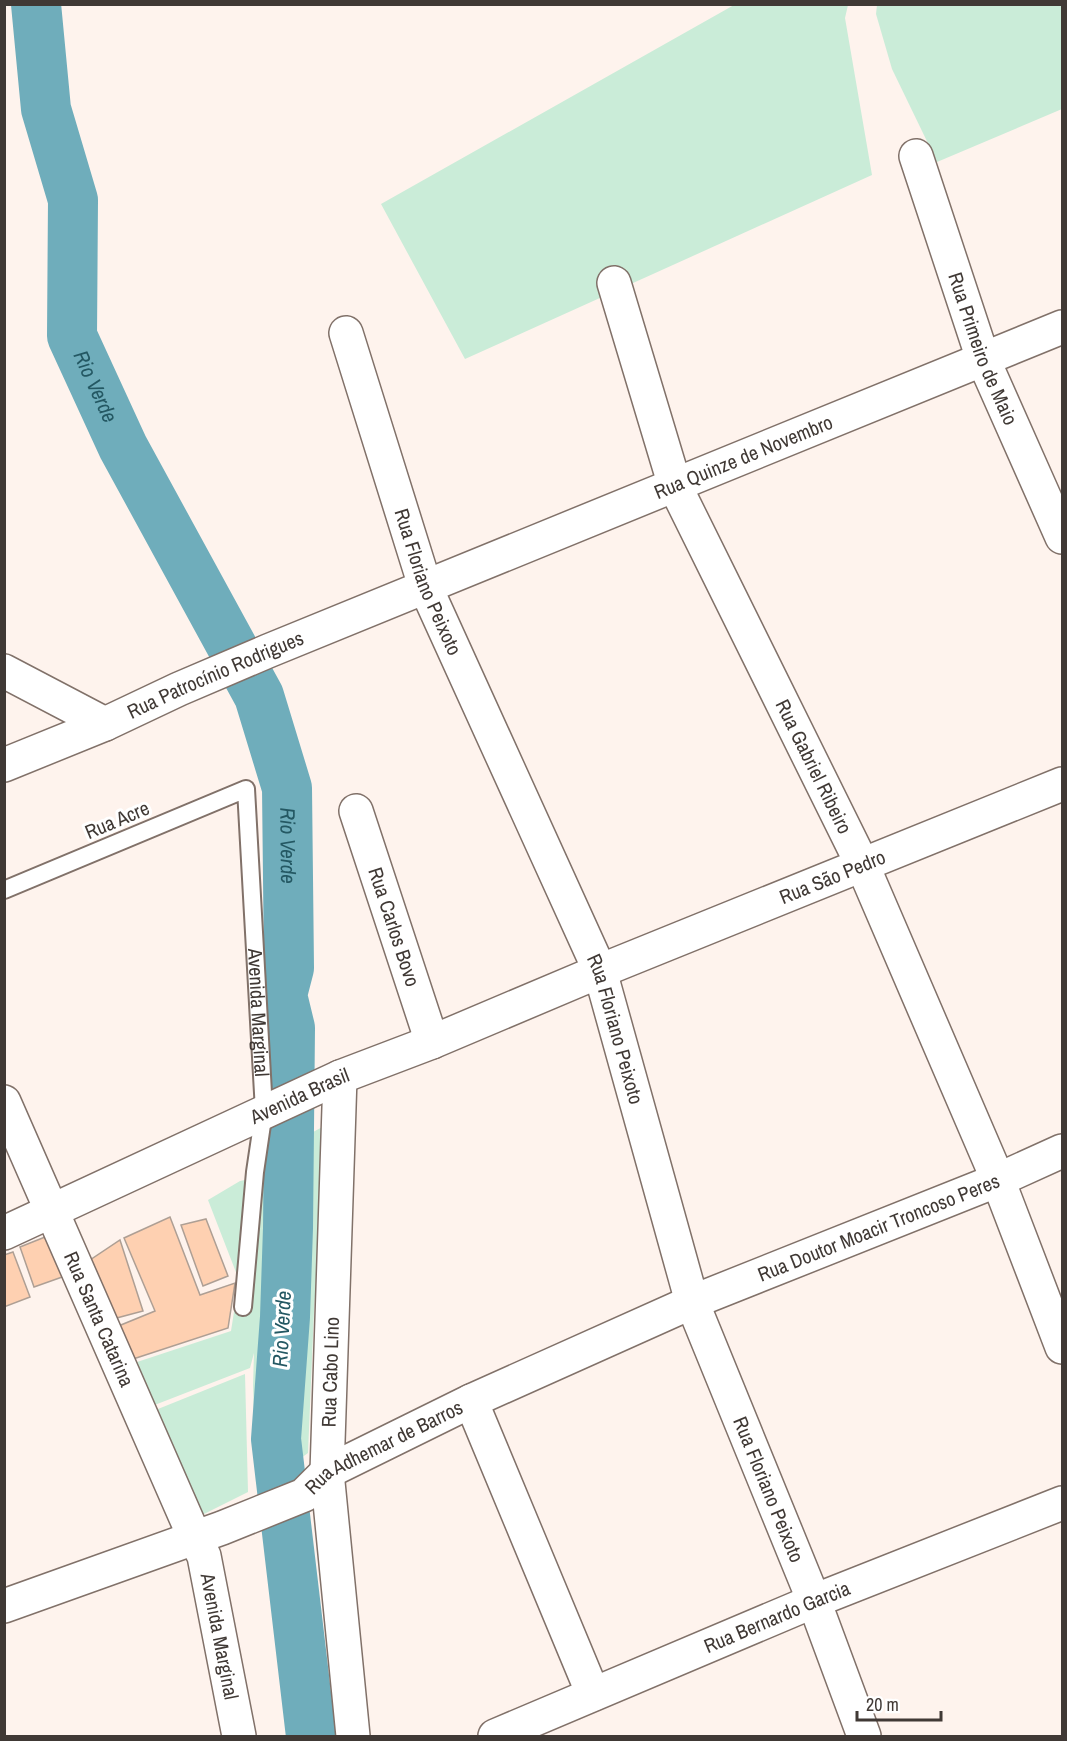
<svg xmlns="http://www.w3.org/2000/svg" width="1067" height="1741" font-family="'Archivo Narrow',sans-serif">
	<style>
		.green { fill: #caecd8 }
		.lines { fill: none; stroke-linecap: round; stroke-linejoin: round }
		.river { stroke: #6fadbb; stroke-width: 50 }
		.building { fill: #fed0b1; stroke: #ae9f94; stroke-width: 1.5 }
		.service-casing { stroke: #817169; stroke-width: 20 }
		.minor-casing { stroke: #817169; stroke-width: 36 }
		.tertiary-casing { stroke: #817169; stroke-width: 36 }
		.service { stroke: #fff; stroke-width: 16 }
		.minor { stroke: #fff; stroke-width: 33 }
		.tertiary { stroke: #fff; stroke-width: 33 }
		.labels { text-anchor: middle; stroke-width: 6; stroke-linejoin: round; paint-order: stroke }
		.street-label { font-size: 20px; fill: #403935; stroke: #fff }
		.water-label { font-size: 21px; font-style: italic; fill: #245863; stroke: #fff }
	</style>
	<rect width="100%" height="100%" fill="#fef3ed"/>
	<g class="green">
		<polygon points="734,5 848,5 845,18 872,175 465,359 381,204"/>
		<polygon points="877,5 1062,5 1062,109 937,162 892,69 876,14"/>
		<polygon points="326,1125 314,1311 308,1453 297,1461 290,1406 304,1137"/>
		<polygon points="283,1151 276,1355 270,1433 277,1477 256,1484 253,1385 254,1353 250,1368 152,1406 131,1364 231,1331 239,1280 208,1200 240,1181 269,1175 270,1156"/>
		<polygon points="245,1374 248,1492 198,1517 153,1411"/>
	</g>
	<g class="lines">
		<path class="river" id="s1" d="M36,4L46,109L73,200L72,336L123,447L259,696L287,788L289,968L282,995L290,1028L288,1228L285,1317L276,1439L311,1736"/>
	</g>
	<g class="building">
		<polygon points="170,1217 200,1295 235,1283 228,1328 130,1360 116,1327 155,1311 124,1238"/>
		<polygon points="206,1219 228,1276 203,1286 181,1225"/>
		<polygon points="50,1235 65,1276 34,1287 20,1247"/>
		<polygon points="120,1240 143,1311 109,1320 84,1264"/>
		<polygon points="13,1252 30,1297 4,1307 4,1255"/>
	</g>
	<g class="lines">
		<defs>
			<g id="service">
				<path id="s2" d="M4,890L246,789L264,1111L255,1172L243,1307"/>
			</g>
			<g id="minor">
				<path id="s3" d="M916,156L983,359L1062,537"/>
				<path id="s4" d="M614,283L675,486L862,864L998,1180L1062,1347"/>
				<path id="s5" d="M346,333L425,586L600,971L692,1302L814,1601L864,1736"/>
				<polyline points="4,671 105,724"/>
				<path id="s6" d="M4,765L105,724L179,689L268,651L1062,327"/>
				<path id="s7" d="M356,811L432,1042"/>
				<polyline points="471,1401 593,1694"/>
				<path id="s8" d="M327,1472L340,1077"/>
			</g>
			<g id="tertiary">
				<path id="s9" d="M4,1102L194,1536L204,1556L239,1736"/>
				<path id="s10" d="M4,1233L340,1077L432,1042L600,971L1062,784"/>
				<polyline points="327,1472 353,1736"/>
				<path id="s11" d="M4,1606L222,1528L304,1495L327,1472L471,1401L692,1302L998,1180L1062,1151"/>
				<path id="s12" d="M495,1736L814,1601L1062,1503"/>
			</g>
		</defs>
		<use href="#service" class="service-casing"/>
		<use href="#minor" class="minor-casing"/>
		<use href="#tertiary" class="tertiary-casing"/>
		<use href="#service" class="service"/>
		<use href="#minor" class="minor"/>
		<use href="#tertiary" class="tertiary"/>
	</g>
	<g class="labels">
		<g class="street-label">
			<text dy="7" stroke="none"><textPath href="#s3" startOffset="204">Rua Primeiro de Maio</textPath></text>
			<text dy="7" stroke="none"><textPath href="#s6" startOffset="801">Rua Quinze de Novembro</textPath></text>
			<text dy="7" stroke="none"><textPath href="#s5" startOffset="262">Rua Floriano Peixoto</textPath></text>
			<text dy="7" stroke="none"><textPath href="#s6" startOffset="230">Rua Patrocínio Rodrigues</textPath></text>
			<text dy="7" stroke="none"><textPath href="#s4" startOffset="525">Rua Gabriel Ribeiro</textPath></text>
			<text transform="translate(117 820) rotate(-23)" y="7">Rua Acre</text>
			<text dy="7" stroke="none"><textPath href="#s10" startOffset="902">Rua São Pedro</textPath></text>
			<text dy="7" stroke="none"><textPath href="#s7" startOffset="122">Rua Carlos Bovo</textPath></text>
			<text dy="7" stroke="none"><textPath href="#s2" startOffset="486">Avenida Marginal</textPath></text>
			<text dy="7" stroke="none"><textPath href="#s5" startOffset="748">Rua Floriano Peixoto</textPath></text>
			<text dy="7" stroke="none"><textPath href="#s10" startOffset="326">Avenida Brasil</textPath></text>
			<text dy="7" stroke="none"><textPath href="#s11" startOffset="956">Rua Doutor Moacir Troncoso Peres</textPath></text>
			<text dy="7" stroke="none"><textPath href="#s9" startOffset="237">Rua Santa Catarina</textPath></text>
			<text dy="7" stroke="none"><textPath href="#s8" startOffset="100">Rua Cabo Lino</textPath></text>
			<text dy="7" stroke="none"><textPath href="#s11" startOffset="414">Rua Adhemar de Barros</textPath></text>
			<text dy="7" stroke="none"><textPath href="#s5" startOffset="1234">Rua Floriano Peixoto</textPath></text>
			<text dy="7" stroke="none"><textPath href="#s12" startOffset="306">Rua Bernardo Garcia</textPath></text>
			<text dy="7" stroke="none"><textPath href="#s9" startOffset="578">Avenida Marginal</textPath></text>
		</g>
		<g class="water-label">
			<text dy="7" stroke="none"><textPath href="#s1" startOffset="392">Rio Verde</textPath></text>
			<text dy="7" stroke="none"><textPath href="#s1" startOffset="896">Rio Verde</textPath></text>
			<text transform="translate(282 1329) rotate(-87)" y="7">Rio Verde</text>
		</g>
	</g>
	<rect width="1067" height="1741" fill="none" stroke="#403935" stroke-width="12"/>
	<path d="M857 1711v9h84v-9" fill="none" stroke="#403935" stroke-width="3"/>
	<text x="866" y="1711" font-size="18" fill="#403935" stroke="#ffffff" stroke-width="4.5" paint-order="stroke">20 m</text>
</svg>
